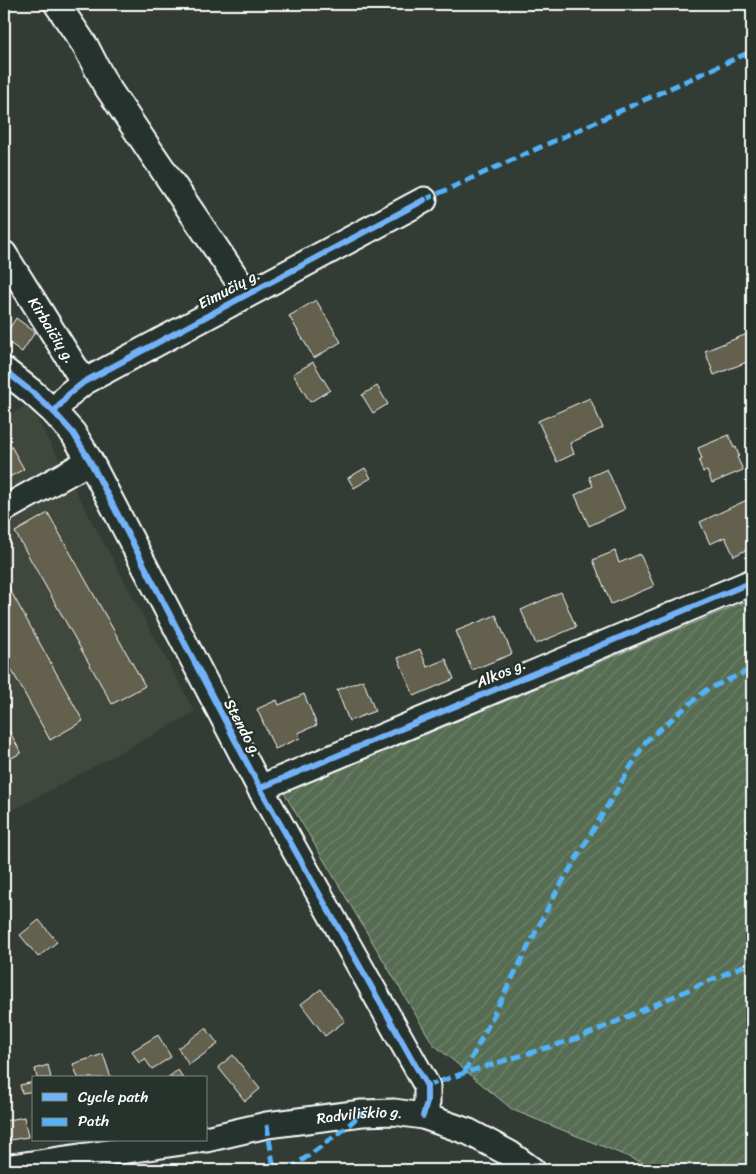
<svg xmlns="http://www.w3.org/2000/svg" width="756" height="1174" font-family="Sriracha,sans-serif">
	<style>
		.built { fill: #41473c }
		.garden { fill: url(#garden-furrows); stroke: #aab6a8 }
		.building { fill: #64604e; stroke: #fff }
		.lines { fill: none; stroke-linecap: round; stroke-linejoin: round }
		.minor-casing { stroke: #fff; stroke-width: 29 }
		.minor { stroke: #26332d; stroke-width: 25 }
		.quiet { stroke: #52b3f8; stroke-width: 5; stroke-dasharray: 10 5; stroke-linecap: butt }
		.cycleway-casing { stroke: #26332d; stroke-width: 9 }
		.cycleway { stroke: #73b2f8; stroke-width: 6 }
		.labels { text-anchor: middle; stroke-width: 5; stroke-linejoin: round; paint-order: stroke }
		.street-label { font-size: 15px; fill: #fff; stroke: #26332d }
	</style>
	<defs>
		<pattern id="garden-furrows" width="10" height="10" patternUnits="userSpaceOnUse" patternTransform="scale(1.25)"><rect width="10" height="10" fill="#566d52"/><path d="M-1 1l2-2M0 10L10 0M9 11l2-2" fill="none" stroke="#6f836c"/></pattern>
	</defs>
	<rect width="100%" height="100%" fill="#323c34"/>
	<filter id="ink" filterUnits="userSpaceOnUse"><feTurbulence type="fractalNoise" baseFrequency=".02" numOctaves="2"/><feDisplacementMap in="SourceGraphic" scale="10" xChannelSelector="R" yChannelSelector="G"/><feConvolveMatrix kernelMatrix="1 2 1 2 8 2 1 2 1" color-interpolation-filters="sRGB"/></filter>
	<g filter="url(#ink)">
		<polygon class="built" points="29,404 195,712 4,815 4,418"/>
		<polygon class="garden" points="752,599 752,1170 661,1170 513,1110 433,1044 284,793"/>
		<g class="building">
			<polygon points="316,300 341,342 314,358 289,316"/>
			<polygon points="16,318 35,332 22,352 4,339 4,337"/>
			<polygon points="752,332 752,360 714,375 705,351"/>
			<polygon points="313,362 330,390 310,402 293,374"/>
			<polygon points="377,386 388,404 373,413 362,395"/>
			<polygon points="590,398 603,428 570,443 574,454 557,462 538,421"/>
			<polygon points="4,434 24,469 4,480"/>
			<polygon points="729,435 734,448 736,447 739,456 737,457 743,470 712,483 707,471 703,472 699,461 702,459 698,448"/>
			<polygon points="365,468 371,478 354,488 348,478"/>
			<polygon points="607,469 625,509 589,526 575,495 593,486 589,477"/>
			<polygon points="749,499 752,506 752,547 734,556 725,537 710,544 700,522"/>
			<polygon points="48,513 145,686 112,704 15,532"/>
			<polygon points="615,551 619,563 640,554 654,586 611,604 593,560"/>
			<polygon points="4,579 83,721 50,740 4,656"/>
			<polygon points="561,592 576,627 536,644 521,610"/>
			<polygon points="496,615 512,654 472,670 456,631"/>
			<polygon points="420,649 427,667 446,659 454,679 414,696 398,658"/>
			<polygon points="363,680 375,711 349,721 337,690"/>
			<polygon points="304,694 317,725 298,733 300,738 275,749 257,709 277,700 279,705"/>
			<polygon points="4,721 21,753 4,762"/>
			<polygon points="39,920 57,942 38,957 20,935"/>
			<polygon points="321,989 345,1021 325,1036 301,1004"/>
			<polygon points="206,1028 218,1044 189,1065 178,1048"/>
			<polygon points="158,1035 171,1057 152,1069 145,1059 139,1063 132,1051"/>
			<polygon points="103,1054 111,1078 78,1078 73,1064"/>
			<polygon points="233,1055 260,1089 245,1101 218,1067"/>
			<polygon points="48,1065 51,1078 37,1078 35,1069"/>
			<polygon points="178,1070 183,1078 167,1078"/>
			<polygon points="34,1082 34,1091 22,1093 20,1085"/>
			<polygon points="24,1117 28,1137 4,1141 4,1121"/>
		</g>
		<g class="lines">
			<defs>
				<g id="minor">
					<polyline points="57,4 86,47 105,84 247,294"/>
					<path id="s1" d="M4,254L84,382"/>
					<polyline points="4,370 32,392 54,412 73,433 90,461 260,788 427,1086 427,1102 423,1116"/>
					<polyline points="54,412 69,394 84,382 424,200"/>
					<polyline points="4,509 90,461"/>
					<polyline points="260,788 752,582"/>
					<path id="s2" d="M206,1139L267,1125L362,1113L394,1112L423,1116L469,1132L510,1154L532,1170"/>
					<polyline points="4,1168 196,1140"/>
				</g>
			</defs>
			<use href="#minor" class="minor-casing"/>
			<use href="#minor" class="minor"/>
			<g class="quiet">
				<polyline points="424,200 752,51"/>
				<polyline points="464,1073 554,896 646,741 706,690 752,669"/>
				<polyline points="427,1086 464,1073 579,1038 752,962"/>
				<polyline points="267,1125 274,1170"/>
				<polyline points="289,1170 342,1131 362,1113"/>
			</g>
			<defs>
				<g id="cycleway">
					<polyline points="4,370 32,392 54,412 73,433 90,461 260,788 427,1086 427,1102 423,1116"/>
					<polyline points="54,412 69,394 84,382 424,200"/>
					<polyline points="260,788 752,582"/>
				</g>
			</defs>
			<use href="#cycleway" class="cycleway-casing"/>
			<use href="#cycleway" class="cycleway"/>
		</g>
	</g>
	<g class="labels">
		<g class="street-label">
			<text transform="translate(229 289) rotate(-28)" y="5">Eimučių g.</text>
			<text dy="5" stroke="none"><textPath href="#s1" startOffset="90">Kirbaičių g.</textPath></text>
			<text transform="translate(501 673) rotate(-23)" y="5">Alkos g.</text>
			<text transform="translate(243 728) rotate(62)" y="5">Stendo g.</text>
			<text dy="5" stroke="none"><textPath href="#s2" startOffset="156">Radviliškio g.</textPath></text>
		</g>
	</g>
	<rect width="756" height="1174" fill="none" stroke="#26332d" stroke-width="20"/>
	<rect x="10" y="10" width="736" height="1154" fill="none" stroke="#fff" stroke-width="2" filter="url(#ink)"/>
	<rect x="32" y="1076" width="175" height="65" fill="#26332d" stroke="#7d8581"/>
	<rect x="42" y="1093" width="25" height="8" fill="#73b2f8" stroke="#7d8581"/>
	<text x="78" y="1102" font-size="15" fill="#ffffff">Cycle path</text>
	<rect x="42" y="1118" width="25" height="8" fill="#52b3f8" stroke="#7d8581"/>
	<text x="78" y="1126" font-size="15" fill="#ffffff">Path</text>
</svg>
